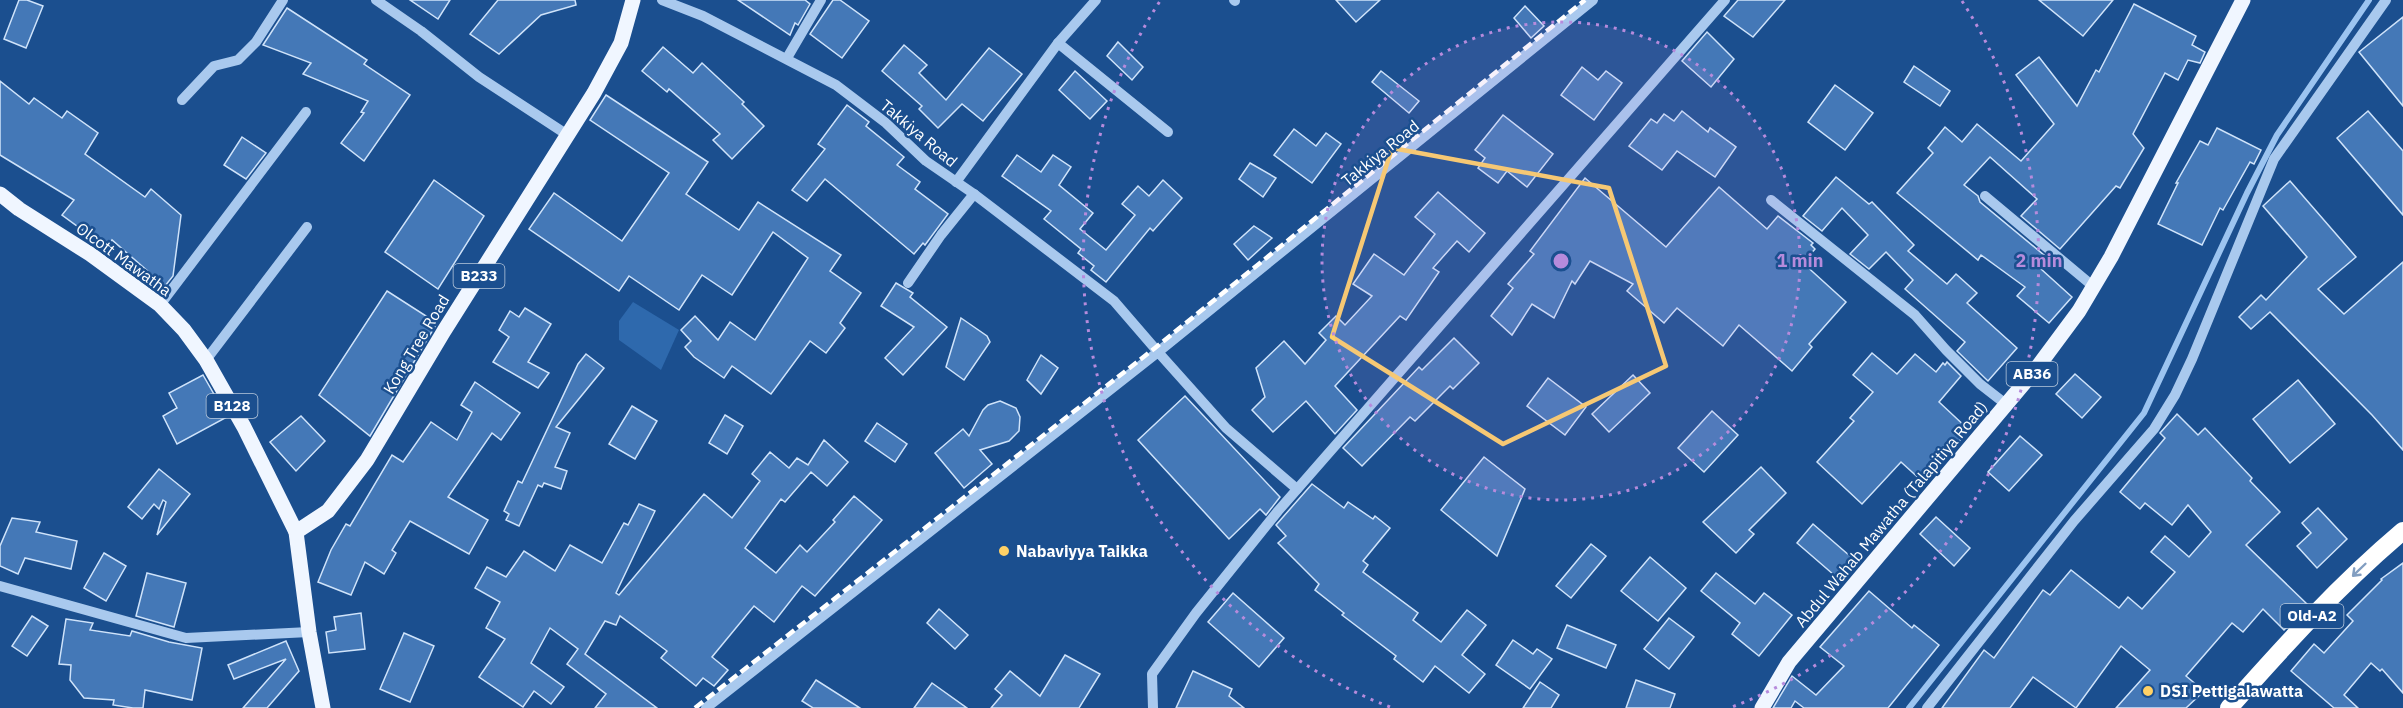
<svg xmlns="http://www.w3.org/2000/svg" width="2403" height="708" font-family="'IBM Plex Sans',sans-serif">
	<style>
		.green { fill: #2e69ad }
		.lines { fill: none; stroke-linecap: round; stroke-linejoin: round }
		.stream { stroke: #9cc4f0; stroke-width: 6 }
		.building { fill: #4478b7; stroke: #cfe3fa; stroke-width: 1.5 }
		.minor { stroke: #a9c9ee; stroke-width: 10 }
		.major { stroke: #f0f6ff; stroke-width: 15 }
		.highway { stroke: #fff; stroke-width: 18 }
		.rail { stroke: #fff; stroke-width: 4.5; stroke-dasharray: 10 4.5; stroke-linecap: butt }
		.oneway { stroke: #829ec1 }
		.marked { fill: none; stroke: #ffd166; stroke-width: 4.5; stroke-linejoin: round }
		.ring { fill: none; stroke: #b68bdc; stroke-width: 3; stroke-dasharray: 3 6 }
		.poi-dot { fill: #ffd166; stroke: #1b4f8f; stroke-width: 2 }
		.labels { text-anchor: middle; stroke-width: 5; stroke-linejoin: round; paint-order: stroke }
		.shield { fill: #1b4f8f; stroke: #bbcadd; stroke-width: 1.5 }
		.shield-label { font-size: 15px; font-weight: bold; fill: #fff }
		.street-label { font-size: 16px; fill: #fff; stroke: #1b4f8f }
		.poi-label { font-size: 16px; font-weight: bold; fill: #fff; stroke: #1b4f8f; text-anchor: start }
		.centre { fill: #b68bdc; stroke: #1b4f8f; stroke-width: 3 }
		.ring-label { font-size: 18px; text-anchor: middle; font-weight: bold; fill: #b68bdc; stroke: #1b4f8f; stroke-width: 5; stroke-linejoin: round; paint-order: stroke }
	</style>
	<rect width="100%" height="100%" fill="#1b4f8f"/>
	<polygon class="green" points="633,302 679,330 661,370 619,340 619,321"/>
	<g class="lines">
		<polyline class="stream" points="1909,708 2144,413 2247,193 2277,135 2369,0"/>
	</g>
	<g class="building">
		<polygon points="19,0 27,0 43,6 26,48 4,39"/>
		<polygon points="410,0 450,0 438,19"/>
		<polygon points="498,0 575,0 576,5 541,15 499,54 470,34"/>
		<polygon points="738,0 805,0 810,4 798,25 795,23 790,35"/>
		<polygon points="833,0 840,0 869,21 842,58 810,34"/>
		<polygon points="1336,0 1380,0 1356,22"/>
		<polygon points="1738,0 1785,0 1753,37 1724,16"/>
		<polygon points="2039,0 2113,0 2083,36"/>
		<polygon points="2134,4 2196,36 2192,45 2205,52 2200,63 2188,60 2178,80 2165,73 2133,134 2144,148 2120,188 2116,186 2060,249 2021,216 2037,199 1990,157 1964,185 1978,196 1980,202 2050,260 2041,269 2072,297 2049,323 2017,296 2025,287 1981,255 1978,260 1897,193 1933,153 1928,148 1945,127 1962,142 1977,124 2021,161 2054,124 2016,75 2039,57 2077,106 2096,70 2099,72"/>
		<polygon points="1525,6 1544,26 1531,38 1514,18"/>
		<polygon points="287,8 367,60 364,64 410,95 364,161 341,143 364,113 361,112 368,101 303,74 311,63 263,45"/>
		<polygon points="2403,17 2403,106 2359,52"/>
		<polygon points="1707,32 1734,59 1711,87 1682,61"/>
		<polygon points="1118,42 1143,67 1132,80 1107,56"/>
		<polygon points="904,45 927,65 919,73 946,100 989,48 1022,74 983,121 962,104 938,128 919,109 922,106 882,71"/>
		<polygon points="663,47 693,73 702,63 744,102 742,104 764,126 732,159 713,140 720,134 669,89 667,92 642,71"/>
		<polygon points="1914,66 1950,91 1940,106 1904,82"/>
		<polygon points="1582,67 1598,80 1606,71 1622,83 1594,120 1561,95"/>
		<polygon points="1075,71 1107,101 1090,119 1059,90"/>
		<polygon points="1381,71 1419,101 1409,113 1372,82"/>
		<polygon points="0,81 29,104 34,98 62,118 67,111 98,133 85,154 145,197 151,189 181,215 173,276 165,286 112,240 107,248 62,215 74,200 0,155"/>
		<polygon points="1835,85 1873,113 1845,150 1808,122"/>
		<polygon points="606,95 708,162 686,194 739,230 758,202 841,255 830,271 861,293 840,323 845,328 826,353 810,341 771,394 732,366 724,378 694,357 685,347 691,341 681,330 695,316 718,340 730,322 755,340 808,258 773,232 732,295 702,275 679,310 629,276 619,291 529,229 554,193 622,241 669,173 590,120"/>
		<polygon points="847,105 869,122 866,126 904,157 897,165 920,182 915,189 948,214 925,245 923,243 914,254 825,179 807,201 792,190 825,149 818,144"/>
		<polygon points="1682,111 1708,132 1710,128 1736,147 1715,177 1677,151 1662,170 1629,146 1651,119 1657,123 1664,114 1674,121"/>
		<polygon points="2368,111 2403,151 2403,215 2337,138"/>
		<polygon points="1503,115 1553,154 1527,187 1507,171 1498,183 1478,168 1485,158 1475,150"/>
		<polygon points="2217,128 2261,150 2254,164 2250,162 2223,210 2220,208 2202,245 2158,224 2178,183 2176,183 2200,141 2208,145"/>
		<polygon points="1294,129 1316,146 1326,133 1341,144 1312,183 1274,155"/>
		<polygon points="242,137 266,153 246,179 224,165"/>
		<polygon points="1017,155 1041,172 1053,155 1071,167 1059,185 1093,213 1080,229 1106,250 1135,215 1122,204 1138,186 1149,196 1163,180 1182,198 1153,231 1150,228 1106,282 1091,270 1094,266 1078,253 1081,249 1044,219 1051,211 1002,176"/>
		<polygon points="1250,163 1276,178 1263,197 1239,179"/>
		<polygon points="1836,177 1869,204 1872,202 1914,245 1908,251 1947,284 1956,274 1977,293 1967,303 2017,348 1988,381 1957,351 1965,342 1905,289 1913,280 1886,252 1869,269 1850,254 1868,235 1842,208 1822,231 1803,216"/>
		<polygon points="1585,178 1666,247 1719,187 1767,229 1778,216 1813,243 1811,245 1815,249 1803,263 1846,302 1809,344 1812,347 1792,371 1739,325 1723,346 1677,308 1664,323 1627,291 1633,284 1590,261 1575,284 1572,281 1554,318 1532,304 1512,335 1491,316 1513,288 1508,284 1534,254 1530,251"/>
		<polygon points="434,180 484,216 438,289 385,252"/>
		<polygon points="2290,181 2356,257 2318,289 2344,314 2403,262 2403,450 2372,415 2270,312 2251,329 2239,317 2261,295 2266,300 2307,257 2263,206"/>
		<polygon points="1438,192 1485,233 1469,252 1457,241 1433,268 1439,272 1406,320 1400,316 1335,386 1357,410 1335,434 1306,401 1273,432 1252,410 1265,397 1256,368 1284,341 1305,364 1326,340 1319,333 1336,316 1345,325 1372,296 1353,284 1374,254 1404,275 1435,234 1415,217"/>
		<polygon points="1254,226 1272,238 1248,260 1234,244"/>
		<polygon points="896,283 913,293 910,297 947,327 903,375 885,358 914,327 881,306"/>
		<polygon points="387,291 437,323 370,436 319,395"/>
		<polygon points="525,308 551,324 528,362 549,373 538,388 493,362 509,337 499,330 510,311 519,317"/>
		<polygon points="961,318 987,336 990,342 964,380 946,367"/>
		<polygon points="1454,338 1479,363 1453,389 1450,386 1415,421 1410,417 1362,466 1343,448 1419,367 1422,370"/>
		<polygon points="1872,353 1897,374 1915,354 1936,372 1943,363 1945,365 1947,362 1961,376 1939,402 1969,430 1923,482 1901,462 1862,504 1817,462 1854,421 1850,418 1873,392 1853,375"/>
		<polygon points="586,354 604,368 556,427 570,433 555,467 567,471 561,489 544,483 542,487 538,485 519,526 506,520 509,514 504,511 518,481 522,483 578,364"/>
		<polygon points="1041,355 1058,368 1041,394 1027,380"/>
		<polygon points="2075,374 2101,397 2082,418 2056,394"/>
		<polygon points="203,375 227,417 177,444 163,416 177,408 169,393"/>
		<polygon points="1633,375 1650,393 1609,432 1592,414"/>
		<polygon points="1548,378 1586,407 1565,435 1527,406"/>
		<polygon points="2298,380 2335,424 2290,463 2253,419"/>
		<polygon points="475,382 520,413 501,440 492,433 448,497 488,520 469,554 410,521 392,550 396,553 384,574 365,562 351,595 318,582 331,550 346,524 350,526 392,455 403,462 431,422 457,440 472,412 461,405"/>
		<polygon points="1185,396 1280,497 1266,515 1260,509 1229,539 1138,440"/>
		<polygon points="1000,401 1016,408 1020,417 1019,431 1009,441 980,450 992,464 964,488 935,453 963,429 969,436 983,410 988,405"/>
		<polygon points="632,406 657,421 635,459 609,444"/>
		<polygon points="1712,411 1738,435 1704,472 1678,448"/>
		<polygon points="2177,414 2198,435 2205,428 2252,478 2250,481 2280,512 2246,545 2308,605 2284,630 2263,609 2243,632 2232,623 2186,676 2204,691 2186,708 2116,708 2150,670 2121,646 2076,708 2033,677 2010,708 1942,708 1984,650 1994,658 2043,590 2050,595 2071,570 2119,608 2128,597 2142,609 2175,572 2151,552 2165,536 2189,557 2211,532 2188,505 2172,525 2145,503 2140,509 2120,492 2165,438 2160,433"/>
		<polygon points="725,415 743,426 727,454 709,443"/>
		<polygon points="301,416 325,441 296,471 270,442"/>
		<polygon points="877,423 907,444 895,462 865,441"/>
		<polygon points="2020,436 2042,455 2009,491 1988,472"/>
		<polygon points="824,440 848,462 827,486 811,472 785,502 781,499 745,548 776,573 800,545 807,552 835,522 833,520 854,496 882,520 815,596 802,586 774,622 754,606 712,657 728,670 714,686 703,678 696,686 661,658 667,651 620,616 616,625 605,621 585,654 657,708 595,708 606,694 567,664 578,649 550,628 531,663 564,687 551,704 534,691 523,707 479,677 505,639 486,628 500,602 475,588 487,567 506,577 524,551 555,571 570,545 602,563 624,523 628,525 639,504 655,511 616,593 619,595 704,494 732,518 760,481 752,474 770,452 789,468 797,458 808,465"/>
		<polygon points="1484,457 1525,489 1497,556 1441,510"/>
		<polygon points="1761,467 1786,493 1749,530 1754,534 1736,553 1703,522"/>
		<polygon points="159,469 190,494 157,535 166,502 163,500 159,509 154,504 142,519 128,507"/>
		<polygon points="1312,484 1344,508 1348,502 1373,519 1375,516 1390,528 1363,561 1368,565 1363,572 1418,613 1413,620 1441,642 1467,610 1486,625 1462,655 1485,674 1469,693 1435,666 1423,682 1394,659 1396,656 1342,615 1344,613 1315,590 1319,584 1278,543 1286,536 1276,525"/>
		<polygon points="2318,508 2347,539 2317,568 2297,546 2311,533 2302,523"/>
		<polygon points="1936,517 1970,548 1954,566 1920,534"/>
		<polygon points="12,518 40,522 36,532 77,541 71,569 25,558 18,574 0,566 0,546"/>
		<polygon points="1813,524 1858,563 1841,581 1797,543"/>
		<polygon points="1591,544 1606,556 1571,598 1556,586"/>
		<polygon points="104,553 126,566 106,601 84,588"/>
		<polygon points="1650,557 1686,588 1658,621 1621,591"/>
		<polygon points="2403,563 2403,693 2382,669 2380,671 2371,663 2344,695 2358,708 2334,708 2291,671 2314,644 2324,653 2353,621 2347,615 2382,580 2381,579"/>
		<polygon points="147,573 186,583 174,627 136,616"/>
		<polygon points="1716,573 1755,604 1764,593 1792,615 1759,656 1732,634 1740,623 1701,591"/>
		<polygon points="1869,591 1912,628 1914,625 1939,645 1888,708 1804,708 1795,701 1791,708 1773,708 1792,676 1816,695 1844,666 1820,647"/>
		<polygon points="1233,593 1284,638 1259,667 1208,622"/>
		<polygon points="939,609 968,635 955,649 927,623"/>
		<polygon points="361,613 365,649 329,653 326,632 336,630 334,617"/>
		<polygon points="32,616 48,626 27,656 12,646"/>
		<polygon points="1669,618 1694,637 1669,669 1644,649"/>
		<polygon points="66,619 93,623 90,630 130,636 132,631 169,642 202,648 192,700 145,690 143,708 133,708 113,705 114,700 84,698 70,680 71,665 59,664"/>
		<polygon points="1567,625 1616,645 1606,668 1557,648"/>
		<polygon points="404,633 434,646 410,702 380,689"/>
		<polygon points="1513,640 1533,654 1537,649 1552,659 1530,689 1496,665"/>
		<polygon points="286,641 299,671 267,708 243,708 286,659 234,679 228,665"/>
		<polygon points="1065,655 1100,674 1079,708 991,708 1002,695 995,689 1010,671 1040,696"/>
		<polygon points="1193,671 1232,689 1229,696 1244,708 1176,708"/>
		<polygon points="816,680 860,708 813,708 802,701"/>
		<polygon points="1636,680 1675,694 1670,708 1626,708"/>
		<polygon points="1540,682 1559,695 1551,708 1523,708"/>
		<polygon points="932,683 967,708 914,708"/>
	</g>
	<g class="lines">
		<g class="minor">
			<polyline points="376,0 421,31 479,77 566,134"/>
			<polyline points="662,0 703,16 836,85 886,123 926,161 974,194 1114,301 1158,352 1593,0"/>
			<polyline points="1234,0 1235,1"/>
			<polyline points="1058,43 1168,132"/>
			<polyline points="787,58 821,0"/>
			<polyline points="182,100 214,66 238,60 256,42 283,0"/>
			<polyline points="956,182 1058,43 1096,0"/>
			<polyline points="1985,196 2094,287"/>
			<polyline points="1771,200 1915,315 1946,350 1980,384 2007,405"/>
			<polyline points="908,283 941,235 974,194"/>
			<polyline points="160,305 306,112"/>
			<polyline points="206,360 307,227"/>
			<polyline points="0,586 186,638 309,632"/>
			<polyline points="706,708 1158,352 1226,428 1297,489"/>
			<polyline points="1153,708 1152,674 1196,613 1278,511 1725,0"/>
			<polyline points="1927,708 2074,521 2154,429 2175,395 2192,359 2274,159 2386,0"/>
		</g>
		<g class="major">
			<polyline points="0,194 19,209 90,254 160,305 184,330 206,360 244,427 296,532 309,632 323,708"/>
			<polyline points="296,532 328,511 367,460 444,331 594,93 621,43 633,0"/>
			<polyline points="1762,708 1789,662 2036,369 2079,311 2111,257 2243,0"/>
		</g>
		<path class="highway" d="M2229,708C2284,646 2339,585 2403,531"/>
		<polyline class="rail" points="695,708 1155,348 1585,0"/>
	</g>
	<defs><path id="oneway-shaft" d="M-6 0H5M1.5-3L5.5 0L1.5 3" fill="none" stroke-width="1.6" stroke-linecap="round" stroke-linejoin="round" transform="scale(1.5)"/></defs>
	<use class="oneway" href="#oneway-shaft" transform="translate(2359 570) rotate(136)"/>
	<path class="marked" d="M1392,148L1609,188L1666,366L1503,444L1332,337Z"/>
	<circle cx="1561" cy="261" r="239" fill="#b68bdc" fill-opacity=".12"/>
	<g class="ring">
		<circle cx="1561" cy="261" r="239"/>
		<path d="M1390 707A478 478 0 0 1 1160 1M1962 1A478 478 0 0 1 1732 707"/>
	</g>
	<g class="poi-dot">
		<circle cx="1004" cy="551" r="6"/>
		<circle cx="2148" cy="691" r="6"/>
	</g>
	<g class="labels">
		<g class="shield">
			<rect x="453.5" y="264" width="51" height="24" rx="4.5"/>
			<rect x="2006.5" y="362" width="51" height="24" rx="4.5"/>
			<rect x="206.5" y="394" width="51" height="24" rx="4.5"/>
			<rect x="2280.5" y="604" width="63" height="24" rx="4.5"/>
		</g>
		<g class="shield-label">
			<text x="479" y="281">B233</text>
			<text x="2032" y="379">AB36</text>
			<text x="232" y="411">B128</text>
			<text x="2312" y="621">Old-A2</text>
		</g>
		<g class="street-label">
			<text transform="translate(919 133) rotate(40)" y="6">Takkiya Road</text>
			<text transform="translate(1380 153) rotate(-39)" y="6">Takkiya Road</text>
			<text transform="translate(124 259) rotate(36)" y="6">Olcott Mawatha</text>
			<text transform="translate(416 344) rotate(-59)" y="6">Kong Tree Road</text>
			<text transform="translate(1891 514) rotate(-50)" y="6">Abdul Wahab Mawatha (Talapitiya Road)</text>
		</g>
		<g class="poi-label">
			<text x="1016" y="557">Nabaviyya Taikka</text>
			<text x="2160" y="697">DSI Pettigalawatta</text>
		</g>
	</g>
	<circle cx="1561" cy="261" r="9" class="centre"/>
	<g class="ring-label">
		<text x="1800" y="267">1 min</text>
		<text x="2039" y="267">2 min</text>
	</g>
</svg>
